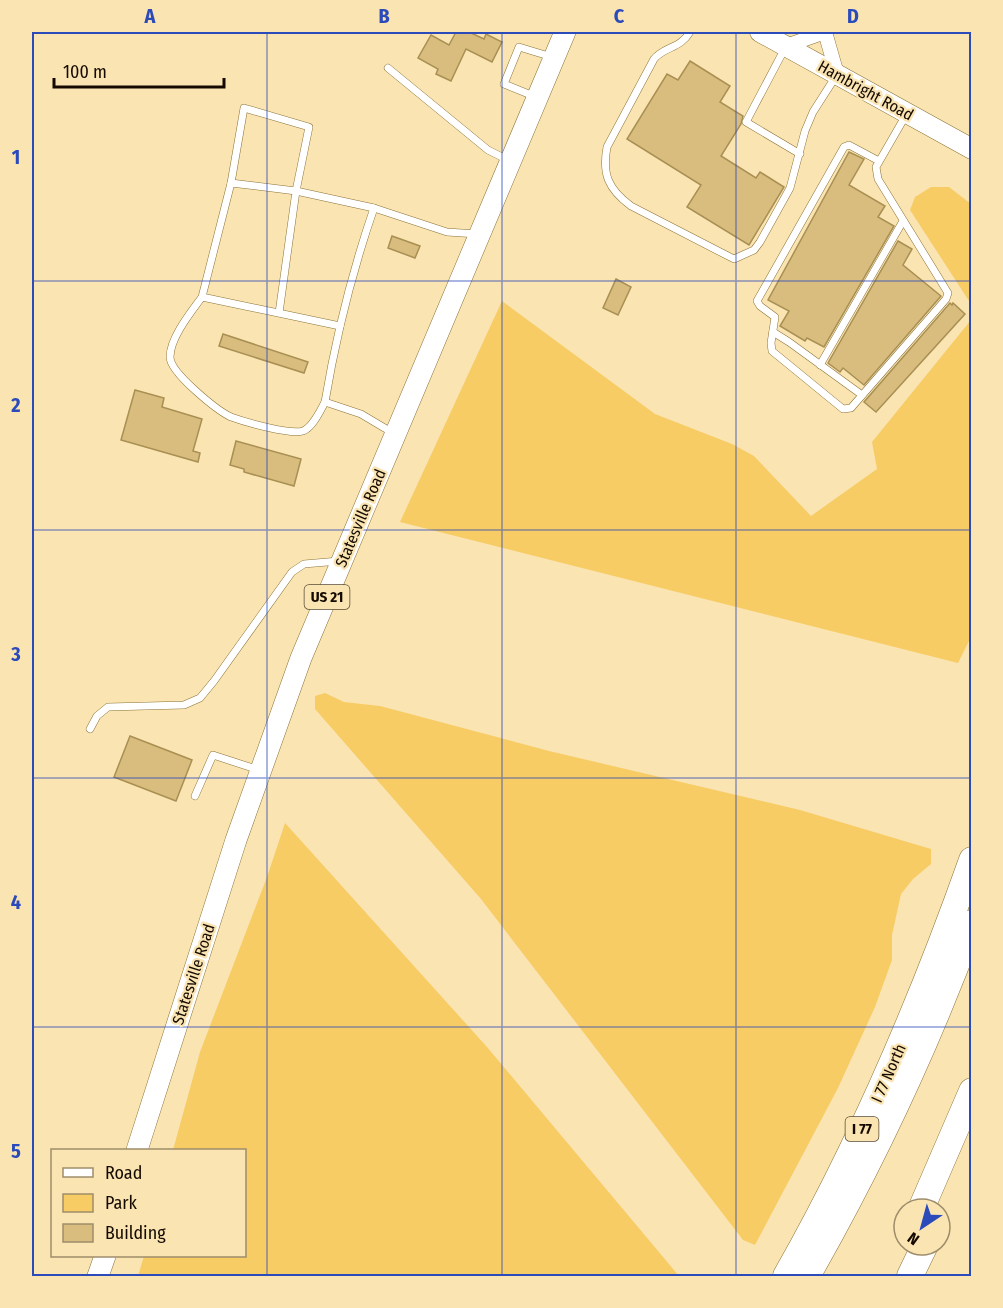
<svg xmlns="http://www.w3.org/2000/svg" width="1003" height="1308" font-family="'Fira Sans Condensed',sans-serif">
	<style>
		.green { fill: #f7cc65 }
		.building { fill: #d8bd7f; stroke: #a98f52; stroke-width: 1.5 }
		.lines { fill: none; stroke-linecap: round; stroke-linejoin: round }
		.service-casing { stroke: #8c7336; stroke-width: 8 }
		.minor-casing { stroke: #8c7336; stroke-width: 15 }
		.secondary-casing { stroke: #8c7336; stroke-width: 21 }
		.primary-casing { stroke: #8c7336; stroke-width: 22 }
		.motorway-casing { stroke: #8c7336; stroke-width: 27 }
		.service { stroke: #fff; stroke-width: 7 }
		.minor { stroke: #fff; stroke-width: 14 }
		.secondary { stroke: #fff; stroke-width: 20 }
		.primary { stroke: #fff; stroke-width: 21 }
		.motorway { stroke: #fff; stroke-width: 26 }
		.grid { fill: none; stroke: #2b4bba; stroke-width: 1.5; stroke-opacity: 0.55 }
		.labels { text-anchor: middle; stroke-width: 4.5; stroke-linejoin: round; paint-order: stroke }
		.shield { fill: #fae4b2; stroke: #594b35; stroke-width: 1.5 }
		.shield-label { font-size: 15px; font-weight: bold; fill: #140a00 }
		.street-label { font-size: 16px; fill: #140a00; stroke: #fae4b2 }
		.neatline { fill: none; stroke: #2b4bba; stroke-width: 2 }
		.grid-label { font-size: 20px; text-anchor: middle; font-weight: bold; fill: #2b4bba }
	</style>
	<rect width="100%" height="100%" fill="#fae4b2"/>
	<g class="green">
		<polygon points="931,187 949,187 971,204 971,304 910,210 915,197"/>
		<polygon points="502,301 655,414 732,444 754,456 811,516 877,469 872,442 971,320 972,635 958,663 400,522"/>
		<polygon points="325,693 344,702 380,706 549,751 800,810 931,849 931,864 913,879 901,894 892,935 892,960 875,1007 838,1088 755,1245 743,1240 481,899 315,709 315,696"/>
		<polygon points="285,823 487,1047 679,1276 138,1276 144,1256 244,1256 244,1150 173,1150 200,1052 267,877"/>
	</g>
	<g class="building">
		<polygon points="456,32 469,32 484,39 486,34 502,42 492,62 466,49 451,81 436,74 438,69 418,58 431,35 449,45"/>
		<polygon points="690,61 730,86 720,102 743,116 741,124 721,156 756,178 760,172 784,187 749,245 687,207 701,185 627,139 667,74 678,80"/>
		<polygon points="849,152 864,159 849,185 885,206 878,217 894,226 824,347 807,338 805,341 780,326 789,311 768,300"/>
		<polygon points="392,236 420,246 415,258 388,248"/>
		<polygon points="898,241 912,249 903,265 941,296 864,385 843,368 840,372 828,363"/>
		<polygon points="616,279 631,287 618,315 603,308"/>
		<polygon points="950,303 952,305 953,303 965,314 876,412 864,402"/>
		<polygon points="223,334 308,362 304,373 219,346"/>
		<polygon points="135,390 164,398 162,407 202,419 193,451 200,453 198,462 121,440"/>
		<polygon points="236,441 301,459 294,486 244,472 244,469 230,465"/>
		<polygon points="130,736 192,760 176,801 114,777"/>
	</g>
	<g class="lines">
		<defs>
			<g id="service">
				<path d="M690,32C680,49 665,46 654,59L607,147C602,174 608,189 631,206L734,259L754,250L760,242L790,188L805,131L813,112L836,76"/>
				<polyline points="785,48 746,122 800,154"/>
				<polyline points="388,68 488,150 508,160"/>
				<polyline points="536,97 504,84 519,47 552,57"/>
				<polyline points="879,161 849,145 844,147 757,301 760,306 775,317 771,343 772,351 843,409 851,408 946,299 948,293 878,179 876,167 906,115"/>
				<path d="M231,183L244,108L309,127L296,191L374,208C352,272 336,336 325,402L361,414L393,433"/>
				<polyline points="374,208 447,232 477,234"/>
				<path d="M202,297C191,312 170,338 170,357C170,373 218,411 231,417C245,422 290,435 303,431C313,427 320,411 325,402"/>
				<polyline points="279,313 296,191 231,183 202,297 340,326"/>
				<polyline points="773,332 789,342 862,395"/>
				<polyline points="820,365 903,221"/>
				<polyline points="90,729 97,716 108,707 184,705 200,698 214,681 292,572 304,564 339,561"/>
				<polyline points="195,796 213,755 259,770"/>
			</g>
			<g id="minor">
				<polyline points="825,32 837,74"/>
				<polyline points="786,46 825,32"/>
			</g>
			<polyline id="secondary" points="760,32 972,149"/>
			<g id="primary">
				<polyline points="137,1150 236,840 301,658 565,32"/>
				<polyline points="98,1276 105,1256"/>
			</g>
			<g id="motorway">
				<polyline points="921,1209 972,1091"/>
				<path d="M786,1276C861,1144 921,1004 972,860"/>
				<path d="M807,1276C871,1164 927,1045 972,923"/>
				<polyline points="910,1276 925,1245"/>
			</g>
		</defs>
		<use href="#service" class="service-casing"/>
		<use href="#minor" class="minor-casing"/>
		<use href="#secondary" class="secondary-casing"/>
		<use href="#primary" class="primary-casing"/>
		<use href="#motorway" class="motorway-casing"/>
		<use href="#service" class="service"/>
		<use href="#minor" class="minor"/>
		<use href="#secondary" class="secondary"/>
		<use href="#primary" class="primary"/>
		<use href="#motorway" class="motorway"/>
	</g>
	<path class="grid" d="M267,32V1276M502,32V1276M736,32V1276M32,281H972M32,530H972M32,778H972M32,1027H972"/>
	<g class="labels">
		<g class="shield">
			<rect x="304.5" y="585" width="45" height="24" rx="4.5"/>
			<rect x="845.5" y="1117" width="33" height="24" rx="4.5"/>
		</g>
		<g class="shield-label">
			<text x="327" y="602">US 21</text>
			<text x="862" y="1134">I 77</text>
		</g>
		<g class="street-label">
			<text transform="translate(866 90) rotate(29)" y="6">Hambright Road</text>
			<text transform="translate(360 518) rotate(-67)" y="6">Statesville Road</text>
			<text transform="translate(193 974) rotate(-72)" y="6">Statesville Road</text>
			<text transform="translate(888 1073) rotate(-66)" y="6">I 77 North</text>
		</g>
	</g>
	<rect width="1003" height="1308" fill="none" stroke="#fae4b2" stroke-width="66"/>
	<rect x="51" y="1149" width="195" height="108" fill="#fae4b2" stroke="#9e8d6b" stroke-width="1.5"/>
	<rect x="63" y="1168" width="30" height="9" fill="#ffffff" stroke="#9e8d6b" stroke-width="1.5"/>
	<text x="105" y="1179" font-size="18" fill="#140a00">Road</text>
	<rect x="63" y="1194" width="30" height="18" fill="#f7cc65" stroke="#9e8d6b" stroke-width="1.5"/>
	<text x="105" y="1209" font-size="18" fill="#140a00">Park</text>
	<rect x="63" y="1224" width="30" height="18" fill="#d8bd7f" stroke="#9e8d6b" stroke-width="1.5"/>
	<text x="105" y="1239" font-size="18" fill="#140a00">Building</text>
	<g transform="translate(922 1227) rotate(216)"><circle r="28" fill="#fae4b2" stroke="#9e8d6b" stroke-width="1.5"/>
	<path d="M0-4.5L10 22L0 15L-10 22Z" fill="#2b4bba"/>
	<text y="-9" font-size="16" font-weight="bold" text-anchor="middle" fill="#140a00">N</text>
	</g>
	<path d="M54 78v9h170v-9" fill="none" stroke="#140a00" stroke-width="3"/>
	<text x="63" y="78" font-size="18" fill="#140a00" stroke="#fae4b2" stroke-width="4.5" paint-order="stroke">100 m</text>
	<rect x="33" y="33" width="937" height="1242" class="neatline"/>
	<g class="grid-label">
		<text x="150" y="23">A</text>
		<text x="384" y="23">B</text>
		<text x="619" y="23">C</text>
		<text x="853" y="23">D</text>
		<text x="16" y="164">1</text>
		<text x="16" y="412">2</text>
		<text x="16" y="661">3</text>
		<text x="16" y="909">4</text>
		<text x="16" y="1158">5</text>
	</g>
</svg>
